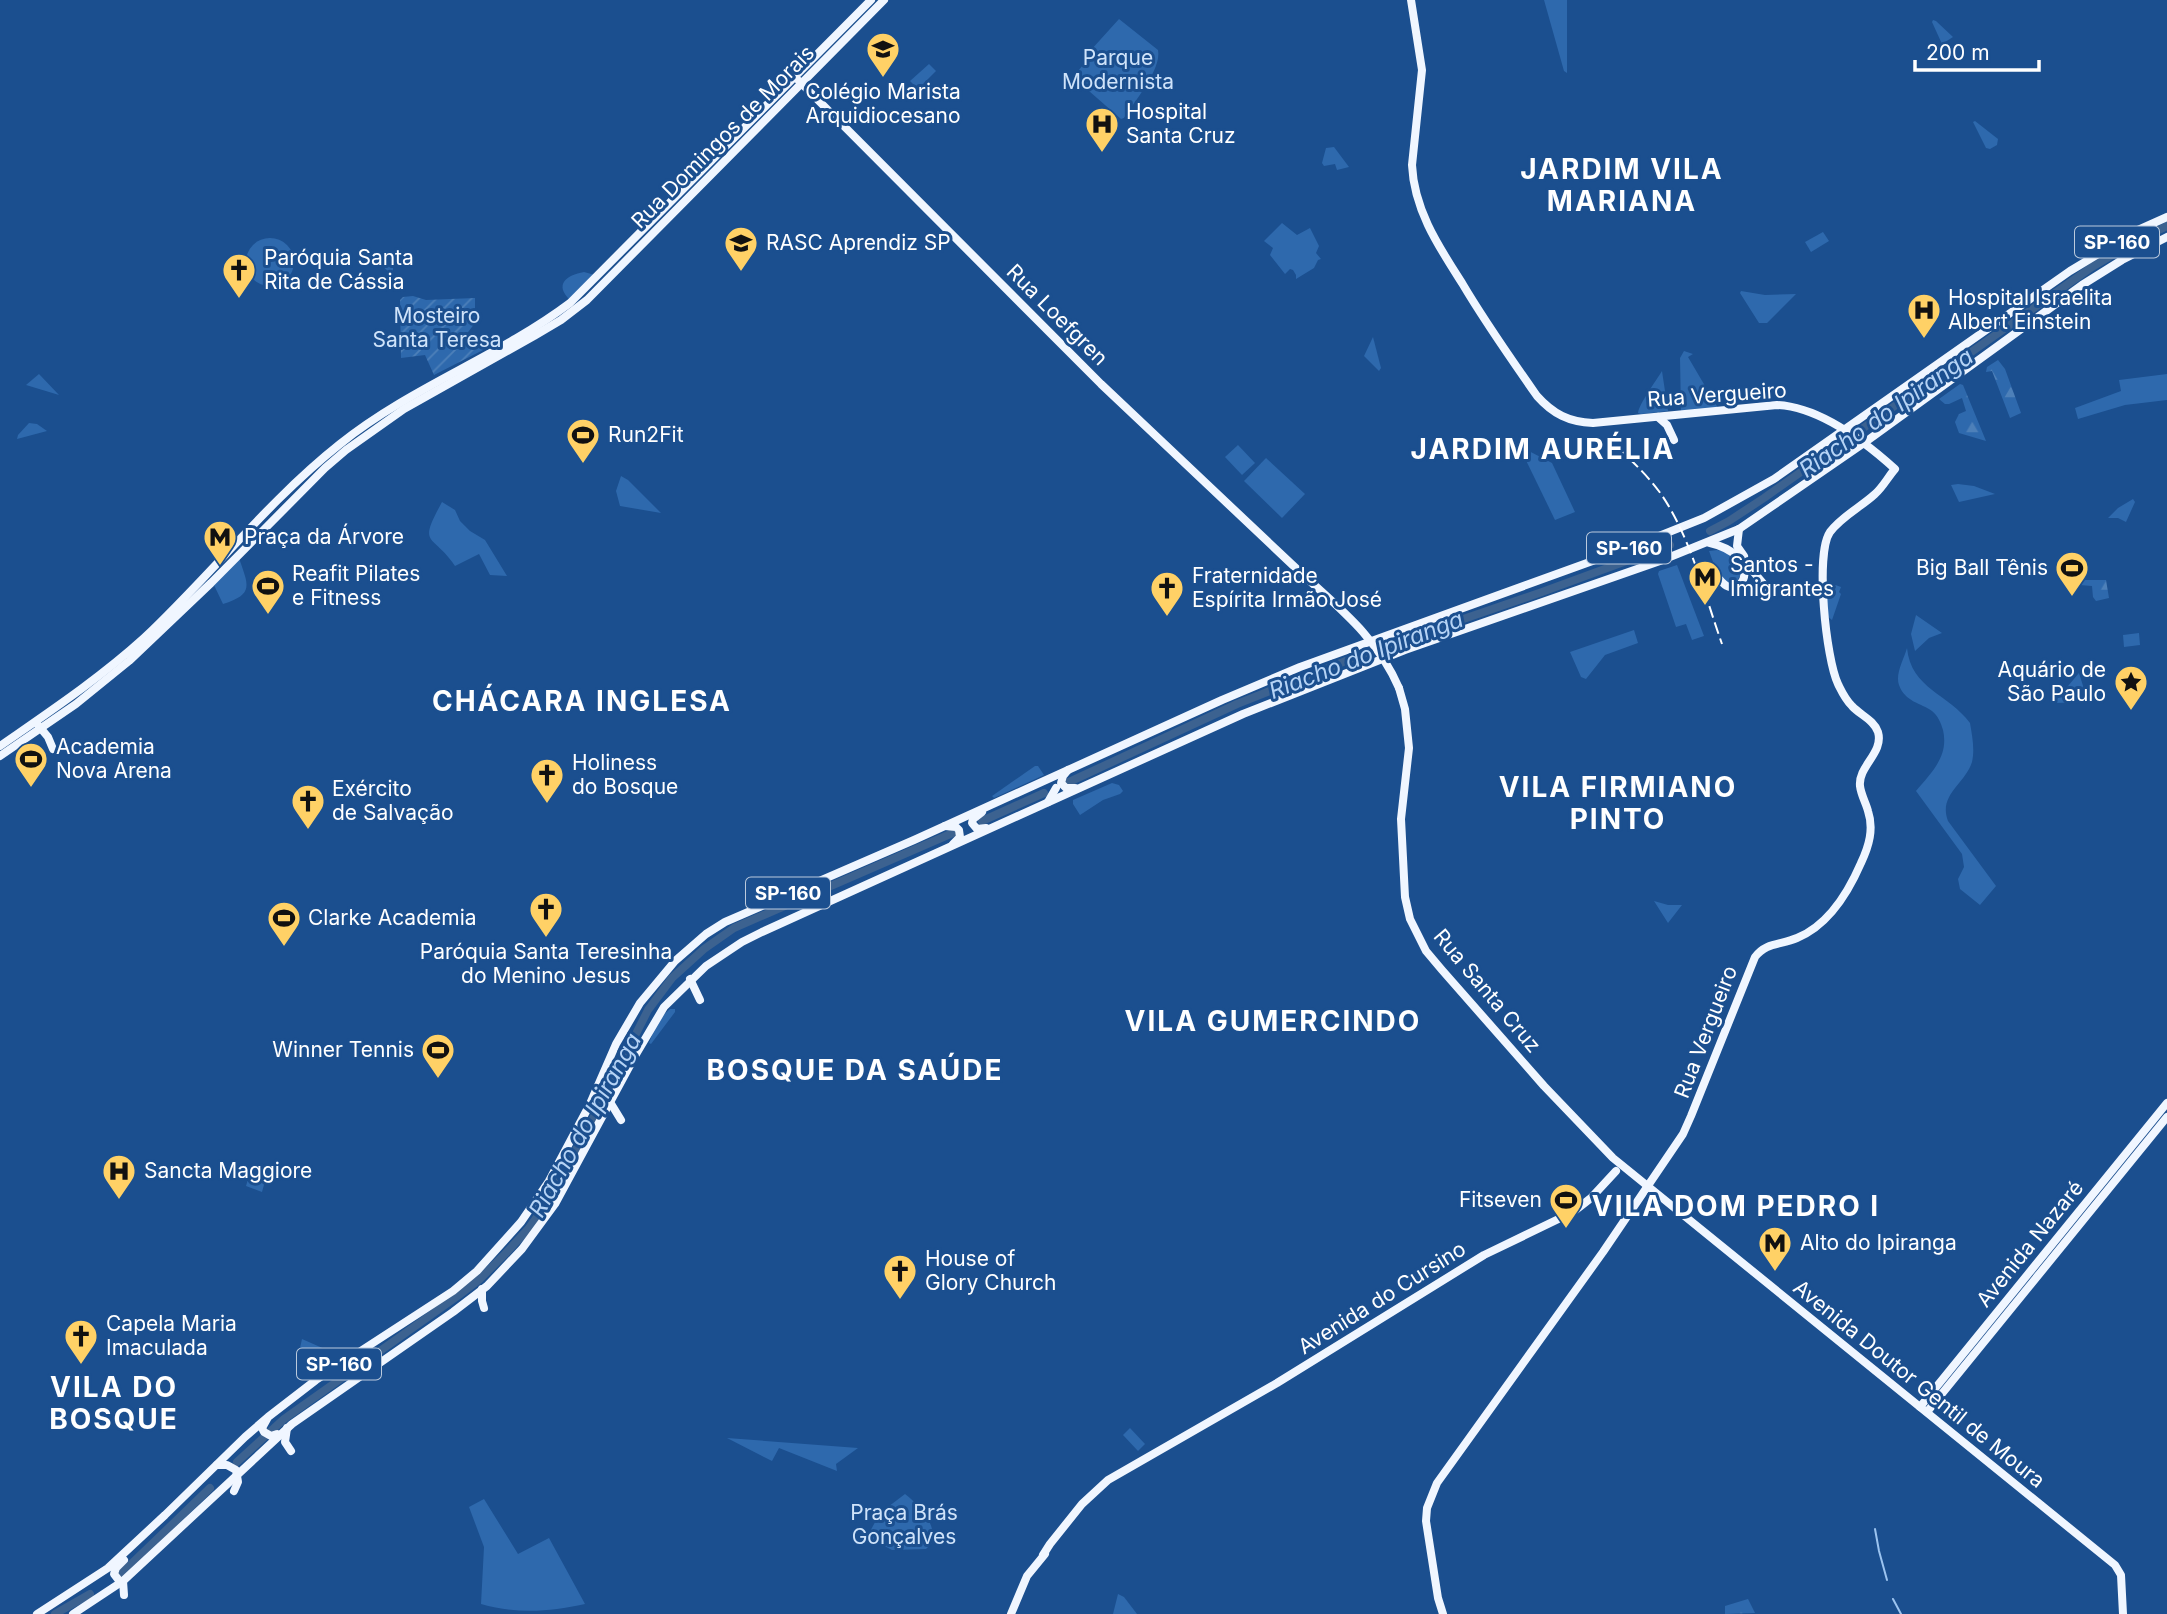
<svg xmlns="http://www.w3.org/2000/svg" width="2167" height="1614" font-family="Inter,sans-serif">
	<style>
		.forest { fill: url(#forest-firs) }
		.park { fill: #2e69ad }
		.garden { fill: url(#garden-furrows) }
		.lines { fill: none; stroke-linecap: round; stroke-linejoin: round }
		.stream { stroke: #9cc4f0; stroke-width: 2 }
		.river { stroke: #3c6290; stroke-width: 8 }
		.major { stroke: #f0f6ff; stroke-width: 8 }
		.rail { stroke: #fff; stroke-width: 2; stroke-dasharray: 12 5; stroke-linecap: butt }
		.major-bridge { stroke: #f0f6ff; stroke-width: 8 }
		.labels { text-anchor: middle; stroke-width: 6; stroke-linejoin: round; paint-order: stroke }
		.shield { fill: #1b4f8f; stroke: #bbcadd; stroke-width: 2 }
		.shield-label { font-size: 19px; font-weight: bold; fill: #fff }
		.park-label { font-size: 21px; fill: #cfe3fa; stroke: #1b4f8f }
		.poi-label { font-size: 21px; fill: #fff; stroke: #1b4f8f; text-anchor: start }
		.street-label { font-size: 21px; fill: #fff; stroke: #1b4f8f }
		.water-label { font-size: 23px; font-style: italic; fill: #b5d3f5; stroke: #1b4f8f }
		.district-label { font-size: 28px; font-weight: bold; letter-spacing: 2px; fill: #fff; stroke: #1b4f8f }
	</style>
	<defs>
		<pattern id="forest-firs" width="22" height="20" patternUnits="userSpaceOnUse" patternTransform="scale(1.75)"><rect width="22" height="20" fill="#2e69ad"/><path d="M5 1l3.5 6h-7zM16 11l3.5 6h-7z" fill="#4d80b9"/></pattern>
		<pattern id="garden-furrows" width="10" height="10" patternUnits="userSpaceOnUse" patternTransform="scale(1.75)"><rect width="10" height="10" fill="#2e69ad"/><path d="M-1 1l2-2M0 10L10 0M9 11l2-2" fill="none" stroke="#4d80b9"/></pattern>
	</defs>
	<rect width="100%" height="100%" fill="#1b4f8f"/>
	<g class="forest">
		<polygon points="1998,360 2005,369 2021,413 2010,418 1992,371 1986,372 1987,367"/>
		<polygon points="1960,384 1963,385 1986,441 1959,433 1955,422 1959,414 1966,411 1962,398 1949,404 1945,404 1939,399"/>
		<polygon points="2080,580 2106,580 2109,598 2096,601 2093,597 2092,586 2080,585"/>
		<polygon points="1748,1599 1755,1613 1725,1614 1725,1606"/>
	</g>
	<g class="park">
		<polygon points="1544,0 1567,0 1567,73 1564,71"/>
		<path d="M1119,19L1158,50C1162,69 1134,102 1124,118L1121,119L1073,77L1088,59L1091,50Z"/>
		<polygon points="1933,20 1936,21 1953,37 1942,44 1932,22"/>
		<polygon points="929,64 936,71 918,89 910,81"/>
		<polygon points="1975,121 1998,139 1997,145 1990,149 1986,148 1973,122"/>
		<polygon points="1334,147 1349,167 1337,170 1335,164 1324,166 1322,163 1326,148"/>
		<polygon points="1282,223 1297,235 1310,228 1319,246 1316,253 1321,259 1318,260 1314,268 1296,279 1296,275 1293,270 1290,269 1285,274 1270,255 1273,248 1264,241"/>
		<polygon points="1823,232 1829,241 1811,252 1805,242"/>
		<circle cx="270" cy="262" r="24"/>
		<polygon points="366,251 393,252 393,270 390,273"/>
		<path d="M584,272L595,275L570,300C554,285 566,275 584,272Z"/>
		<polygon points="1741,291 1765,295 1796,294 1767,323 1759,323 1740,293"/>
		<polygon points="1373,337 1381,368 1379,371 1364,356"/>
		<polygon points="1684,351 1693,354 1688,357 1718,408 1681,411 1680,358"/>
		<path d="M1662,371L1668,411L1641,414L1638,413C1639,404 1656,381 1662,371Z"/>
		<polygon points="39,374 59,395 26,385"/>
		<polygon points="2167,374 2167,400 2125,405 2078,419 2075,408 2121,391 2119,380"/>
		<polygon points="29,423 37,424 47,431 17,439 18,435"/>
		<polygon points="1238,445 1255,463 1242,475 1225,457"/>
		<polygon points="1519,446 1552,463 1575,512 1555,520"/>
		<polygon points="1266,458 1305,494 1282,518 1244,481"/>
		<polygon points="621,476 628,480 661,513 620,506 616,491"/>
		<polygon points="1958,484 1974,486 1995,494 1959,502 1951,485"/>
		<polygon points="2133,499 2135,502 2126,522 2118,518 2108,518 2118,508"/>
		<path d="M442,502L455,510L460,521L470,531L485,540L507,576L490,575L479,554L455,566C432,532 417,548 442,502Z"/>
		<path d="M1717,550C1730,552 1738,559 1742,572L1736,583C1720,586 1714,564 1709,551Z"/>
		<path d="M239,558C248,585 255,594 223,604L213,583Z"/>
		<polygon points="2066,563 2081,566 2074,574 2067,577 2056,574 2058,570"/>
		<polygon points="1677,565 1704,636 1692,640 1686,624 1676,627 1658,574 1659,571"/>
		<polygon points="1827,582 1841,587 1839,592 1841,594 1832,620 1827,616 1825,590 1828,589"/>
		<polygon points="1916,615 1942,633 1929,638 1915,651 1911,634"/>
		<polygon points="1634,630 1638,643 1605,655 1586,679 1581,677 1570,652"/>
		<polygon points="2139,633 2140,645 2124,647 2123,635"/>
		<path d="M1907,648C1911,689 1949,694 1970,723C1972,735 1975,749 1972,762C1965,784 1938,795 1948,821L1996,886L1980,905L1960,889L1958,879L1964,867L1962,854L1916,791C1932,772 1949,756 1943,730C1941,723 1938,716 1932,711C1921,703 1905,702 1899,685C1895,674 1904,659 1907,648Z"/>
		<polygon points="2079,673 2088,702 2054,703 2057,699"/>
		<polygon points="1035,766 1038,766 1044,775 994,798 992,796"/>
		<polygon points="1112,783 1119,785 1123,791 1120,794 1103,800 1080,815 1073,804 1073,800"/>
		<polygon points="1654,901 1668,905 1682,905 1668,923"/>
		<polygon points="670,1009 675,1009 675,1012 651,1044 649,1043 653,1033 653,1029 661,1017"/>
		<polygon points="249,1176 265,1181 262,1192 246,1186"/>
		<polygon points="302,1339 327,1350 298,1357"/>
		<polygon points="1130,1428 1145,1444 1138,1451 1123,1435"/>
		<polygon points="727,1438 858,1448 836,1464 837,1471 779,1448 772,1461"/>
		<path d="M905,1494C919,1505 937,1523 932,1543L926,1549L892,1550L867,1537L880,1513Z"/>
		<path d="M484,1499L518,1554L549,1538L585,1604C549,1612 516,1614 481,1604L484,1547L469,1507Z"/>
		<polygon points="1118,1594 1124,1597 1137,1614 1113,1614"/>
	</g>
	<polygon class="garden" points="413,296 426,300 475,298 475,323 465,336 485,349 434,375 425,355 401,358 400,300 403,297"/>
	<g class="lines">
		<g class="stream">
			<polyline points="1875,1529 1879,1551 1887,1580"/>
			<polyline points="1893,1599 1901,1614"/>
		</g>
		<g class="river">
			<polyline points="1710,531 1729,521 1764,498 2092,267 2136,241 2167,226"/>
			<polyline points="1069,782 1237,704 1376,649 1542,592 1670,545"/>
			<polyline points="982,821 1044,793"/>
			<polyline points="237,1462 284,1419 459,1295 480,1279 505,1254 529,1228 546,1204 596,1113 648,1010 672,978 704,949 734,928 955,832"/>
			<polyline points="122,1573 210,1488"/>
			<polyline points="55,1614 90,1594"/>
		</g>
		<g class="major">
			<path d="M1411,0L1422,70L1412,165C1414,210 1439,247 1462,283C1485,322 1511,359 1537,396C1553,414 1569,422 1593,423L1777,405C1820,407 1864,441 1895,469C1888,477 1883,487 1875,494C1861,507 1842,516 1830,532C1815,554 1826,659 1838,684C1842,692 1845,699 1852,706C1860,715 1874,720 1878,732C1884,753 1858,766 1860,786C1861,795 1866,803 1868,811C1874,829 1869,846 1861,863C1848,893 1829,925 1797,938C1781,945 1766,942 1755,957L1691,1116L1683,1134L1603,1252L1437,1483L1427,1508L1426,1521L1438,1598L1443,1614"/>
			<polyline points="799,81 1101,384 1300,572"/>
			<polyline points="1658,417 1667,425 1674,440"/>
			<polyline points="1739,529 1737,546 1744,556"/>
			<path d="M1710,543C1739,549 1753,572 1771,593"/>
			<path d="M1715,574C1723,584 1728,591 1740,585C1746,577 1746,570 1742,561"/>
			<polyline points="1399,688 1405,709 1409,748 1401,819 1405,897 1410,919 1426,951 1442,970 1544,1086 1613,1158 2115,1565 2121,1575 2123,1614"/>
			<polyline points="38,725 48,737 53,749"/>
			<path d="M0,746C49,712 100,678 144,638C211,575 268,501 340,444C411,387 498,357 570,303L871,0"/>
			<polyline points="0,756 76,704 129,661 211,583 325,468 346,450 404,409 534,336 561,320 587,300 884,0"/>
			<polyline points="1068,770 1063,776 1061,783 1066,788 1075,788"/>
			<polyline points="1048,802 1056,788"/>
			<polyline points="982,812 973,819 972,823 977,829 986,828"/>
			<polyline points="945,826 956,827 959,830 960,837 953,844"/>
			<polyline points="690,979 700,1000"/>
			<polyline points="610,1102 621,1120"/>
			<polyline points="482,1289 482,1301 484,1308"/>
			<polyline points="1920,1407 2167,1103"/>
			<polyline points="1927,1412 2167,1117"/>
			<polyline points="267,1419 262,1428 264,1432 271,1436 277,1434"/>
			<polyline points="287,1428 285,1442 291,1451"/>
			<polyline points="217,1465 227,1465 236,1470 238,1482 234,1491"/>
			<polyline points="1043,1555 1050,1544 1082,1504 1108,1480 1277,1383 1484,1255 1573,1212 1591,1198 1616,1171"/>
			<polyline points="123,1581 124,1595"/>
			<polyline points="121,1583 114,1574 116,1568 124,1560"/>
			<polyline points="37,1614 108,1568 165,1515 245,1437 268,1417 316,1380 453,1291 477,1271 521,1222 549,1181 589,1106 616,1044 640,1003 675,961 706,934 725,922 914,840 1222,700 1300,667 1634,546 1704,518 1774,479 2070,271 2138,230 2167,217"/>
			<polyline points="73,1614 123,1581 292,1424 453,1312 487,1286 522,1249 555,1204 635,1056 664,1007 706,966 742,942 762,932 1243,714 1405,650 1660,561 1739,529 1864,443 2082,285 2122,260 2167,237"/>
			<polyline points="1011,1614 1027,1576 1045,1554"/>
		</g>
		<path class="rail" d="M1617,447C1633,462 1648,476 1661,494C1690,536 1705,596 1722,644"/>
		<path class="major-bridge" d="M1300,572C1340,609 1377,637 1399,688"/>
	</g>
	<defs>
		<symbol id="school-pin" viewBox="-11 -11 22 30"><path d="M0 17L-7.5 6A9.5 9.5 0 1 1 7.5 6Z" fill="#ffd166" stroke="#1b4f8f"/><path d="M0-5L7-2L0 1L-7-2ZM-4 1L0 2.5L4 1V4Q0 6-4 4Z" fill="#111"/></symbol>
		<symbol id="hospital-pin" viewBox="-11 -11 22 30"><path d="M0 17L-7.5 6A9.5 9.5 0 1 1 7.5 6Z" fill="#ffd166" stroke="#1b4f8f"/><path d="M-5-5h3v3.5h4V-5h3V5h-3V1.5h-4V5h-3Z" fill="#111"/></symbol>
		<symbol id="university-pin" viewBox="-11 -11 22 30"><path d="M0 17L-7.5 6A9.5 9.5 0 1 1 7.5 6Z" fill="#ffd166" stroke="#1b4f8f"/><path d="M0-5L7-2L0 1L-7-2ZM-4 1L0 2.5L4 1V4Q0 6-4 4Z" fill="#111"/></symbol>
		<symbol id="church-pin" viewBox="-11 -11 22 30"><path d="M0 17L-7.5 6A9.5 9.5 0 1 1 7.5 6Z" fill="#ffd166" stroke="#1b4f8f"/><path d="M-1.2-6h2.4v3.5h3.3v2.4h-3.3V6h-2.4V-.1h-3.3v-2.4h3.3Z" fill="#111"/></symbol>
		<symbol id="stadium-pin" viewBox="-11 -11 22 30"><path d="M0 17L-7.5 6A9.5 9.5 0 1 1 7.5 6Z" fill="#ffd166" stroke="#1b4f8f"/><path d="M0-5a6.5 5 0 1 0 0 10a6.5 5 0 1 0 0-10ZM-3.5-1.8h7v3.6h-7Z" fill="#111"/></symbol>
		<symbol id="metro-pin" viewBox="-11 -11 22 30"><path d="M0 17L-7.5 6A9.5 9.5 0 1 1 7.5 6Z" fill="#ffd166" stroke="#1b4f8f"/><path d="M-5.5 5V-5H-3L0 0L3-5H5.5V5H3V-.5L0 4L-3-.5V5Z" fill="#111"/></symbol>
		<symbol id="sight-pin" viewBox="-11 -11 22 30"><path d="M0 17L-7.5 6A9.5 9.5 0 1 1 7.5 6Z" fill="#ffd166" stroke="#1b4f8f"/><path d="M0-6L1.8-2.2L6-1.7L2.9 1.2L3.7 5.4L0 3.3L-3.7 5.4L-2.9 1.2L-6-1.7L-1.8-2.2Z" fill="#111"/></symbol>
	</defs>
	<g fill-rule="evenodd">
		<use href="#school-pin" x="864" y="30" width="38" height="52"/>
		<use href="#hospital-pin" x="1083" y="105" width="38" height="52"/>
		<use href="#university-pin" x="722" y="224" width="38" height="52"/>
		<use href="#church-pin" x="220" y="251" width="38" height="52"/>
		<use href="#hospital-pin" x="1905" y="291" width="38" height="52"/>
		<use href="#stadium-pin" x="564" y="416" width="38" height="52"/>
		<use href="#metro-pin" x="201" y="518" width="38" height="52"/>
		<use href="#stadium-pin" x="2053" y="549" width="38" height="52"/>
		<use href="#metro-pin" x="1686" y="558" width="38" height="52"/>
		<use href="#stadium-pin" x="249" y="567" width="38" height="52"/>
		<use href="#church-pin" x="1148" y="569" width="38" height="52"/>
		<use href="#sight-pin" x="2112" y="663" width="38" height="52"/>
		<use href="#stadium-pin" x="12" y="740" width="38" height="52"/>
		<use href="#church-pin" x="528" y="756" width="38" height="52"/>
		<use href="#church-pin" x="289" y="782" width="38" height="52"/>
		<use href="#church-pin" x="527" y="890" width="38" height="52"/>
		<use href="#stadium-pin" x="265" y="899" width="38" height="52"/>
		<use href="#stadium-pin" x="419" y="1031" width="38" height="52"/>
		<use href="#hospital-pin" x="100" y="1152" width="38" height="52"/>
		<use href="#stadium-pin" x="1547" y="1181" width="38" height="52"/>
		<use href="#metro-pin" x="1756" y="1224" width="38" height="52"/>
		<use href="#church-pin" x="881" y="1252" width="38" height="52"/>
		<use href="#church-pin" x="62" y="1317" width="38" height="52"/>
	</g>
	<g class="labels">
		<g class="shield">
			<rect x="2075" y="226.5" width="84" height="31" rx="5"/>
			<rect x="1587" y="532.5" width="84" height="31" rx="5"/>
			<rect x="746" y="877.5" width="84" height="31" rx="5"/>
			<rect x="297" y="1348.5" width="84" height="31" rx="5"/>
		</g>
		<g class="shield-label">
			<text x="2117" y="249">SP-160</text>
			<text x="1629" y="555">SP-160</text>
			<text x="788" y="900">SP-160</text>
			<text x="339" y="1371">SP-160</text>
		</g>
		<g class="park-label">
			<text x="1118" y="65">Parque<tspan x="1118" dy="24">Modernista</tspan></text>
			<text x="437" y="323">Mosteiro<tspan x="437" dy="24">Santa Teresa</tspan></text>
			<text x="904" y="1520">Praça Brás<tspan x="904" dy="24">Gonçalves</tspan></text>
		</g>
		<g class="poi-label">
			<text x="883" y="99" text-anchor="middle">Colégio Marista<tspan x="883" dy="24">Arquidiocesano</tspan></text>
			<text x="1126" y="119">Hospital<tspan x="1126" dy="24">Santa Cruz</tspan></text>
			<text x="766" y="250">RASC Aprendiz SP</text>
			<text x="264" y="265">Paróquia Santa<tspan x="264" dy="24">Rita de Cássia</tspan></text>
			<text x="1948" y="305">Hospital Israelita<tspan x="1948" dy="24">Albert Einstein</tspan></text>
			<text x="608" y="442">Run2Fit</text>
			<text x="244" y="544">Praça da Árvore</text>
			<text x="1730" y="572">Santos -<tspan x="1730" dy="24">Imigrantes</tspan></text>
			<text x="2048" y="575" text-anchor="end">Big Ball Tênis</text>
			<text x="292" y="581">Reafit Pilates<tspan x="292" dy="24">e Fitness</tspan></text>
			<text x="1192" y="583">Fraternidade<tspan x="1192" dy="24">Espírita Irmão José</tspan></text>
			<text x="2106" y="677" text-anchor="end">Aquário de<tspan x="2106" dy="24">São Paulo</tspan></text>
			<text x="56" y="754">Academia<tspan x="56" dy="24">Nova Arena</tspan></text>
			<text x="572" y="770">Holiness<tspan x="572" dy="24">do Bosque</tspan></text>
			<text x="332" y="796">Exército<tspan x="332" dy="24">de Salvação</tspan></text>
			<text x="308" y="925">Clarke Academia</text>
			<text x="546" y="959" text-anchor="middle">Paróquia Santa Teresinha<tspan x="546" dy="24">do Menino Jesus</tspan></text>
			<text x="414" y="1057" text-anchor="end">Winner Tennis</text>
			<text x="144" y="1178">Sancta Maggiore</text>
			<text x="1542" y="1207" text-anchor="end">Fitseven</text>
			<text x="1800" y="1250">Alto do Ipiranga</text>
			<text x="925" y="1266">House of<tspan x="925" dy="24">Glory Church</tspan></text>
			<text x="106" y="1331">Capela Maria<tspan x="106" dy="24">Imaculada</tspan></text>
		</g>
		<g class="street-label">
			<text transform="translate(723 137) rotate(-45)" y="7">Rua Domingos de Morais</text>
			<text transform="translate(1057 315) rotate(45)" y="7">Rua Loefgren</text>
			<text transform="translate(1717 395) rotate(-4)" y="7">Rua Vergueiro</text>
			<text transform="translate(1487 991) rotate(50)" y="7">Rua Santa Cruz</text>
			<text transform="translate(1706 1032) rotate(-69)" y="7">Rua Vergueiro</text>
			<text transform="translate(2030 1244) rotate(-51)" y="7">Avenida Nazaré</text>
			<text transform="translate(1382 1298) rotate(-32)" y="7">Avenida do Cursino</text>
			<text transform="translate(1919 1384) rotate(39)" y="7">Avenida Doutor Gentil de Moura</text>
		</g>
		<g class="water-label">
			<text transform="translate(1886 413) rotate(-35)" y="8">Riacho do Ipiranga</text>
			<text transform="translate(1366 655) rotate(-21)" y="8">Riacho do Ipiranga</text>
			<text transform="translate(585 1125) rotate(-61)" y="8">Riacho do Ipiranga</text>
		</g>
		<g class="district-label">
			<text x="1622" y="179">JARDIM VILA<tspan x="1622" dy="32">MARIANA</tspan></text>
			<text x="1543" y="459">JARDIM AURÉLIA</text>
			<text x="582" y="711">CHÁCARA INGLESA</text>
			<text x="1618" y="797">VILA FIRMIANO<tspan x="1618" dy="32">PINTO</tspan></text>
			<text x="1273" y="1031">VILA GUMERCINDO</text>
			<text x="855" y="1080">BOSQUE DA SAÚDE</text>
			<text x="1736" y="1216">VILA DOM PEDRO I</text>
			<text x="114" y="1397">VILA DO<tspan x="114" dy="32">BOSQUE</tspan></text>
		</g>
	</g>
	<path d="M1915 60v10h124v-10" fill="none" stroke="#ffffff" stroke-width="3.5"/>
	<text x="1926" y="60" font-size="21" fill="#ffffff" stroke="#1b4f8f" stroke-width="5" paint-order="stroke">200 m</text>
</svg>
